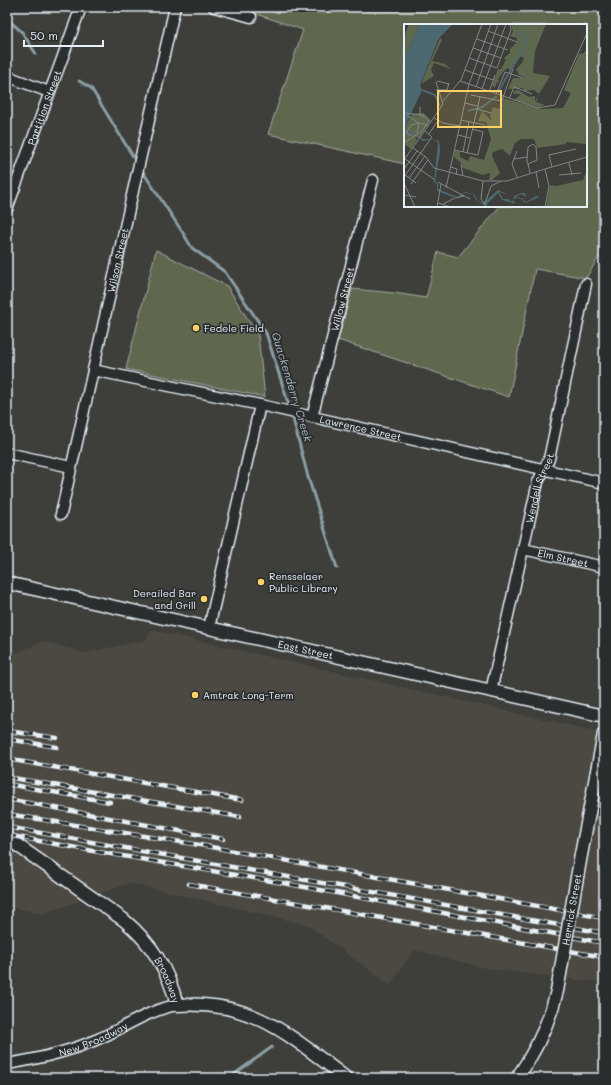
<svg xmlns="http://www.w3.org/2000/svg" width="611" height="1085" font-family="Mali,sans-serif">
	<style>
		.built { fill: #4c4a42 }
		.green { fill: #5e684f; stroke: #a3aca4 }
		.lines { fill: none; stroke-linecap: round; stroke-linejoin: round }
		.stream { stroke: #8a9fa6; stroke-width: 3 }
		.minor-casing { stroke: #e8f1f8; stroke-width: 13 }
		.tertiary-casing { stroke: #e8f1f8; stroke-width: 15 }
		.minor { stroke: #2a2d2e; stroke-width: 10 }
		.tertiary { stroke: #2a2d2e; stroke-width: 12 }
		.rail-casing { stroke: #e8f1f8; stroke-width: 4.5 }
		.rail { stroke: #2a2d2e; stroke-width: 3; stroke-dasharray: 9; stroke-linecap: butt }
		.tertiary-bridge-casing { stroke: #e8f1f8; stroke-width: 15; stroke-linecap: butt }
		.tertiary-bridge { stroke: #2a2d2e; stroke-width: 12 }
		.poi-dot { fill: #ffd166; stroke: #2a2d2e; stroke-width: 1.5 }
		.labels { text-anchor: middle; stroke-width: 3.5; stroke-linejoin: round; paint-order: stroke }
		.street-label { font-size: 10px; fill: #e8f1f8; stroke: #2a2d2e }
		.poi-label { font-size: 10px; fill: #e8f1f8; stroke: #2a2d2e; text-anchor: start }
		.water-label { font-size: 11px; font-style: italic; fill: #aabac2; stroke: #2a2d2e }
		.inset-river { fill: none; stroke: #4c6870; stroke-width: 2 }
		.inset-road { fill: none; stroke: #828686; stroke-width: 1 }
		.view { fill: #ffd166; fill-opacity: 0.15; stroke: #ffd166; stroke-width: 2 }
		.inset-edge { fill: none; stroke: #e8f1f8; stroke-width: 2 }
	</style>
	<rect width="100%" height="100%" fill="#3e3e3a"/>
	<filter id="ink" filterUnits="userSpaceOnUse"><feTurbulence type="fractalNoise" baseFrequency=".025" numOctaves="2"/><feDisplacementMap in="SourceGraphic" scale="8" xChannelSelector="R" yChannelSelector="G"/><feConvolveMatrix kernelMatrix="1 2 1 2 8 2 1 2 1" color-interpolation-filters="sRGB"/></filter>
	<g filter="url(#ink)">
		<polygon class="built" points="151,630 604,733 604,982 577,980 489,969 414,950 390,985 308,925 130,883 42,914 7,906 7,657 43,641 84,653 146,640"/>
		<g class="green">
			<polygon points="236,7 604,7 604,254 599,257 586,278 535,269 509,397 338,340 352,289 394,293 426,298 438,252 458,257 500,206 586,206 586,25 405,25 405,164 268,134 303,30"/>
			<polygon points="156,250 227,286 258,335 265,397 126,369"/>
		</g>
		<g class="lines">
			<g class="stream">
				<polyline points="7,19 22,32 36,54"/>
				<polyline points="79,81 91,88 137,163"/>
				<polyline points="141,169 183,233 192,248 225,272 266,333 290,409"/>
				<polyline points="292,415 308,477 337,568"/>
				<polyline points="229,1078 272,1047"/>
			</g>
			<defs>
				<g id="minor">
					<polyline points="214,7 251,17"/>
					<polyline points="7,76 49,92"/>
					<path id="s1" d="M7,209L81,7"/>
					<path id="s2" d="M93,370L260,405L604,483"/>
					<path id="s3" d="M312,417L373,180"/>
					<polyline points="7,453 71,467"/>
					<path id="s4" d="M61,514L137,173L175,7"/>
					<path id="s5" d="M523,549L604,567"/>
					<polyline points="209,628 260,405"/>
					<path id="s6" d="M491,691L538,482L549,459L586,284"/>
					<path id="s7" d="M7,1064C38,1059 69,1052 98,1039C124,1028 148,1010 177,1005"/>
				</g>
				<g id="tertiary">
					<path id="s8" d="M7,583L604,716"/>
					<path id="s9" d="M7,838L124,920C152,944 168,969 177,1005C253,1000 289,1035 346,1078"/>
					<polyline points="581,855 604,734"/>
				</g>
			</defs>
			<use href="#minor" class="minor-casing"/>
			<use href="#tertiary" class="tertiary-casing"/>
			<use href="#minor" class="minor"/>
			<use href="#tertiary" class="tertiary"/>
			<defs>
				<g id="rail">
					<polyline points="7,731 57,738"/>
					<polyline points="7,739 57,747"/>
					<polyline points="7,759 242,800"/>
					<polyline points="7,777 240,817"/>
					<polyline points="7,784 110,802"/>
					<polyline points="7,799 223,839"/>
					<polyline points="7,814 206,846 604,918"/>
					<polyline points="7,827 604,933"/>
					<polyline points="7,835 93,851 283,883 604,943"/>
					<polyline points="189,884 604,957"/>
				</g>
			</defs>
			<use href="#rail" class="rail-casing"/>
			<use href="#rail" class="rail"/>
			<defs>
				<g id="tertiary-bridge">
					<path id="s10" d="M517,1078C536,1051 549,1023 557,991L581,855"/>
				</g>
			</defs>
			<use href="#tertiary-bridge" class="tertiary-bridge-casing"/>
			<use href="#tertiary-bridge" class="tertiary-bridge"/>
		</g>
	</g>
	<g class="poi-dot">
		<circle cx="196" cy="328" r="4"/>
		<circle cx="261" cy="582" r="4"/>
		<circle cx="204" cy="599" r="4"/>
		<circle cx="195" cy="695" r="4"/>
	</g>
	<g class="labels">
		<g class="street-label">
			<text dy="4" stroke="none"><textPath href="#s1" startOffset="108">Partition Street</textPath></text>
			<text dy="4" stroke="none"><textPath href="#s4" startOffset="260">Wilson Street</textPath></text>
			<text dy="4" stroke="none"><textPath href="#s3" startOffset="122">Willow Street</textPath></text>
			<text dy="4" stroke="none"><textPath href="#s2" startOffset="274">Lawrence Street</textPath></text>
			<text dy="4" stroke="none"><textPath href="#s6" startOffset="209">Wendell Street</textPath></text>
			<text dy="4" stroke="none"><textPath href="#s5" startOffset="41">Elm Street</textPath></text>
			<text dy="4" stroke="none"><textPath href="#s8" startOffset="306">East Street</textPath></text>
			<text dy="4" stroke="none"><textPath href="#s10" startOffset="179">Herrick Street</textPath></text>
			<text dy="4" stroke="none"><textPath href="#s9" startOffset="218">Broadway</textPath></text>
			<text dy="4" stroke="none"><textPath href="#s7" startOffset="90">New Broadway</textPath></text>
		</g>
		<g class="poi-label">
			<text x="204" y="332">Fedele Field</text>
			<text x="269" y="580">Rensselaer<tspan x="269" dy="12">Public Library</tspan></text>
			<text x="196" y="597" text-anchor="end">Derailed Bar<tspan x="196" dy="12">and Grill</tspan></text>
			<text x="203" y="699">Amtrak Long-Term</text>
		</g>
		<g class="water-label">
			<text transform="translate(292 387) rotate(73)" y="4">Quackenderry Creek</text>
		</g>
	</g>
	<g transform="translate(404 24)">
		<rect width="183" height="183" fill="#3e3e3a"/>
		<path d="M5,0H16L0,35V13ZM107,0H142L131,27L129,49L146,52L135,70L130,66L121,67L118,64L104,65L109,54H121L115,51L112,45L118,39L120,34L115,32L107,47L104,44L100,47L94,55L95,59L93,58L91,63L88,62L94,45H97L102,36L100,34L106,29V25L113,18V14L106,12L109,8ZM36,14L38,16L28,37L41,40L47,45L30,39L27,46L30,52L17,60ZM181,27H183L182,120L162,118V120L133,124L130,115H117L111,119L106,132L98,125L89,128L88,132L96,149L88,156H85L86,149L78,151L57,143L58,140L50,133L51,127L56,128V133L64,137L66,132L80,136L87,115L82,98L74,97L78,87L88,97L86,92L89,83L96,85L99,74L138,85L159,84L167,69L160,66L175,30L180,29ZM114,66L125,73L131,72V77L135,73L132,78L141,81L135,83L110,76L117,70H110L109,67ZM19,89L27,96L15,114L11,113L13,116L7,125L0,120V105L8,90ZM183,146V183H142L146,161L152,162L179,156Z" fill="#5e684f"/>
		<path d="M16,0H49L35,14L16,61L18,66L0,105L14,111L19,115H29L35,117L36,124V128L31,157L34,159V165L53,173L61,168L70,170L74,177L79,179L94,166L105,171L95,168L99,175H104L108,178L110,172L117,169H121L122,173L117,170L111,173L118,174L122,178L132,172L136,173L121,179L118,175L113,174L109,175L111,180L98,176L94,169L81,182L72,176L69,170L60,169L58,172L54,173H49L33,167V160L30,158L34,118L29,115L19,117L12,111L0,109V35Z" fill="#4c6870"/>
		<path class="inset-river" d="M105,49L120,25L122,17L117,7M18,66L31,71L36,82M94,69L104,50M64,87L78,83L93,72"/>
		<path class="inset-road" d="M84,7L113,18M73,15L104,26M69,24L97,34M65,34L93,44L107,6L106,0M61,46L89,56M33,57L45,60M56,57L134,84L151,81L183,9M72,63L94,0M78,65L102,0M32,66H43L45,59M85,68L91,51M92,70L101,48L119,54M67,71L97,77M105,75L110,63L128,70M39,77L57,56L78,0M61,79L73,82M96,82L109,45M16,83V91L21,94M73,85L87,89M0,89L20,91L25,97L18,107L0,119M2,91L15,99L13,109M30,94L39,99L56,102M57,96L81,101M24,102L39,80L32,58M25,110L33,98M54,111L66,114M9,124L22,133L30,144L79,157H103L141,145L145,162L141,183M50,126L74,131L79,108L68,105M113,127L108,140L113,153M59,128L65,97M63,129L76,73M145,131L172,125M145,131L148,143M1,135L31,156M110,135L123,133M0,136L24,102L16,99L7,101L2,109L8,112M165,139L168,151M57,140L59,152M124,140L133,136L132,123L129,120L124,123L123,135V138L124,140L126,149M47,143L53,145L52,151M0,145L13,127M141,145L183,133M132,148L135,164M1,151L12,159M155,151L177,149M0,153L28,113L21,107M5,154L21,132M79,157L77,175L83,183M34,158L60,172M0,159L11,183M7,160L24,136M42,164L65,60L87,0M0,171L12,173M34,179L47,183M81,179L87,162L97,157M39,180L51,174L60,172L66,175M33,183L37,160"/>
		<path class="view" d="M34,67H97V103H34Z"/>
		<rect width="183" height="183" class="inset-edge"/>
	</g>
	<rect width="611" height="1085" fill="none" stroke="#2a2d2e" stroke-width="24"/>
	<rect x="12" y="12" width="587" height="1061" fill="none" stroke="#e8f1f8" stroke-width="1.5" filter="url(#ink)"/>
	<path d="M24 40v6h79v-6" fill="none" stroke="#e8f1f8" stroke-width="2"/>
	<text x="30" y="40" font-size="12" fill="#e8f1f8" stroke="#2a2d2e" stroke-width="3" paint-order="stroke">50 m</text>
</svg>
